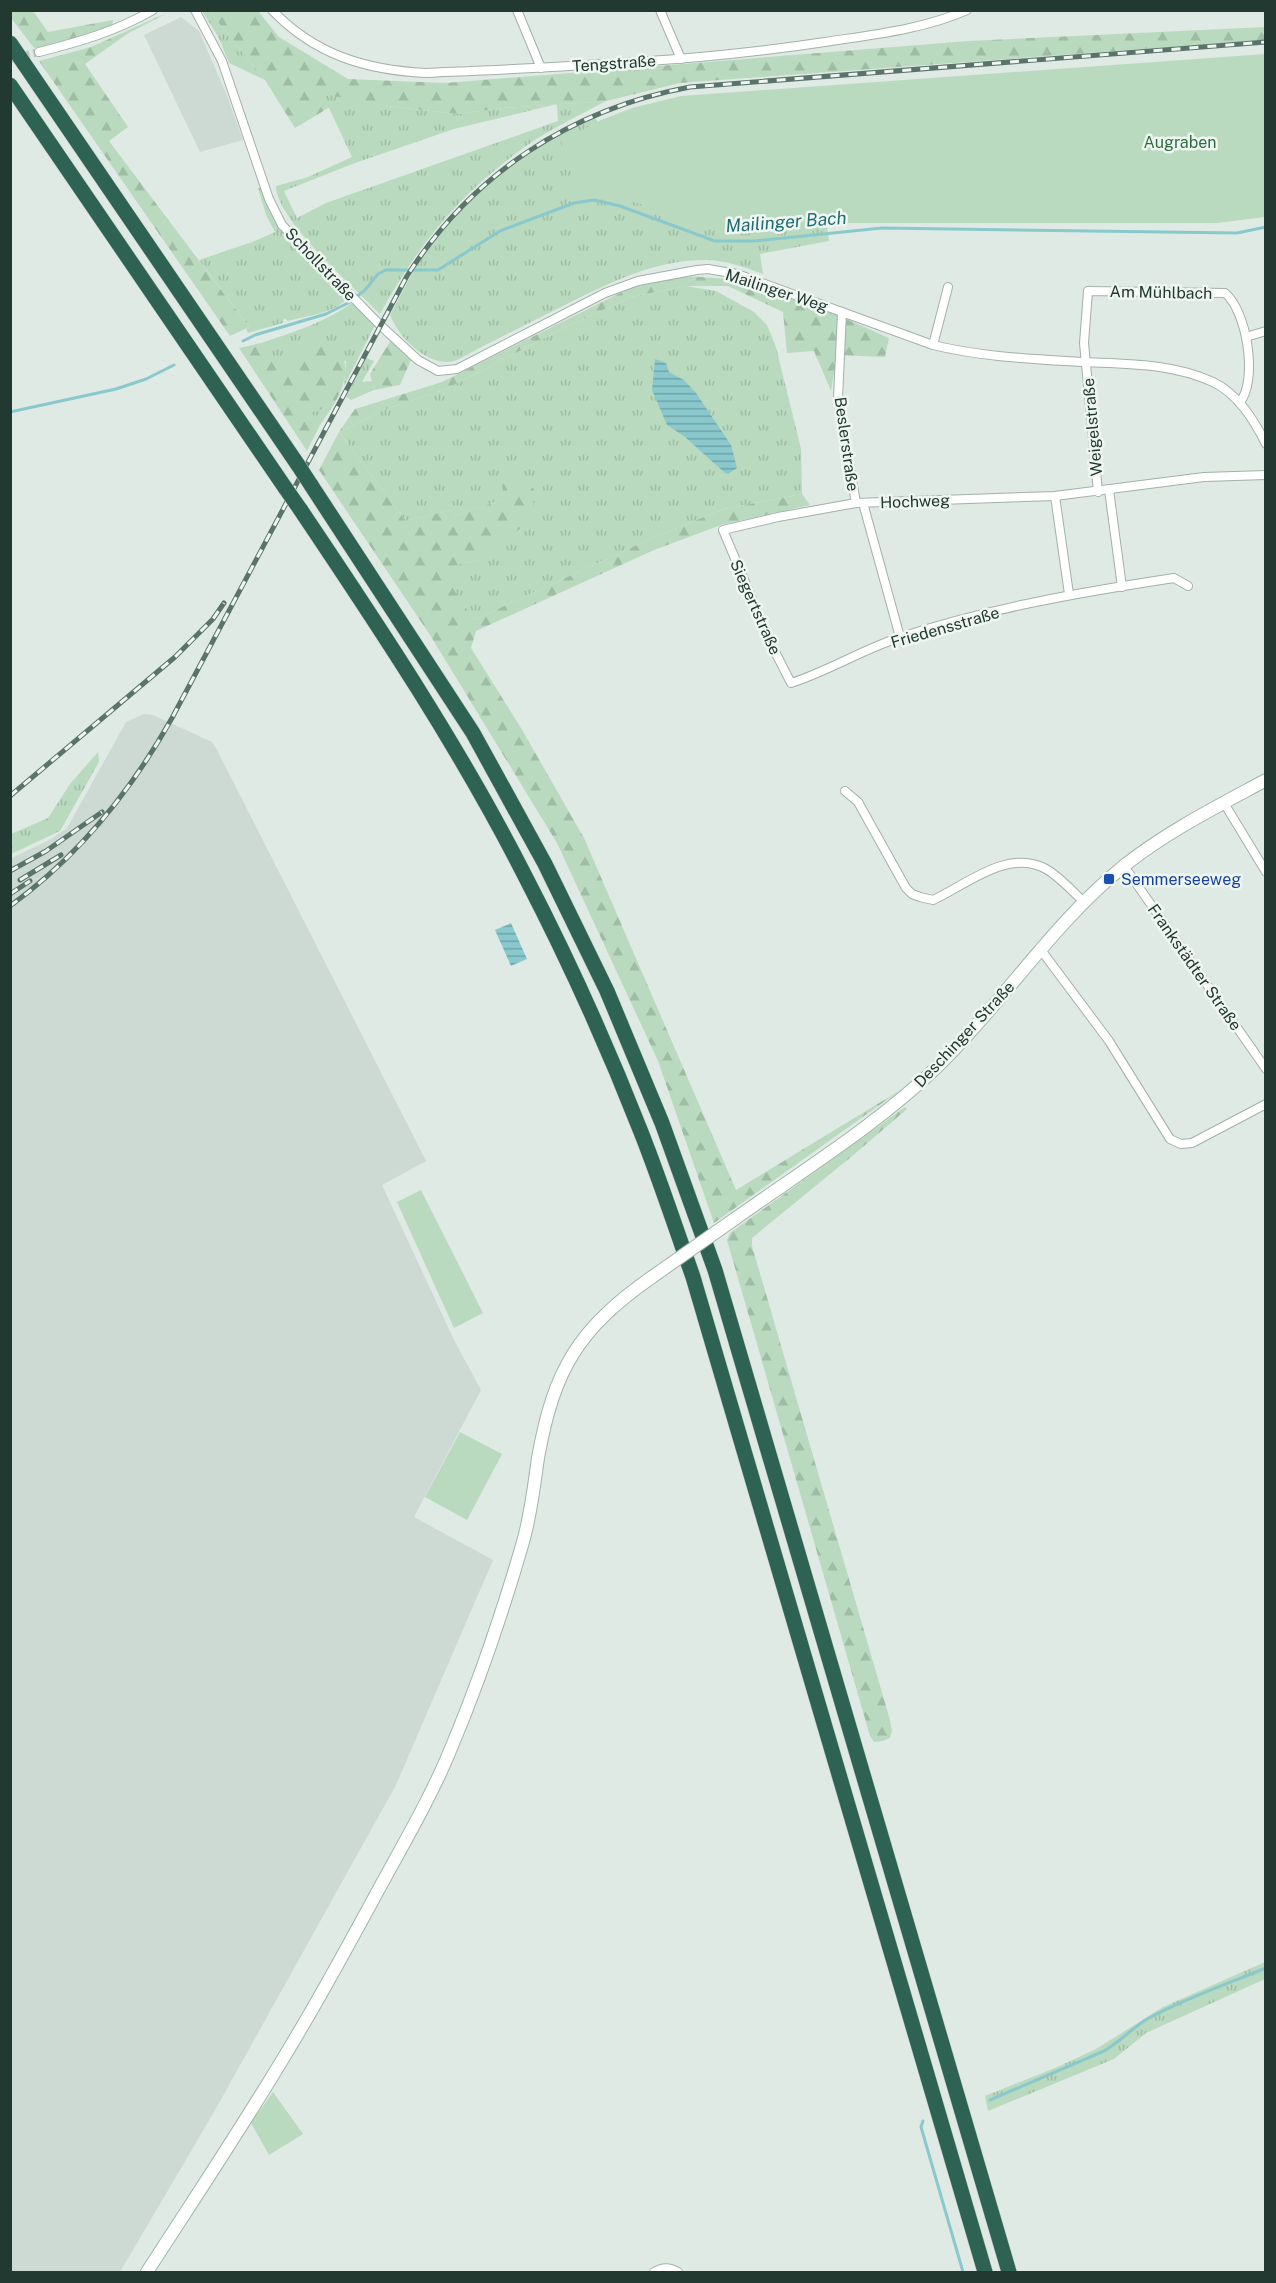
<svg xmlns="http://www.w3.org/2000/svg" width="1276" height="2283" font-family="'Public Sans',sans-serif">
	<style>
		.built { fill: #cdd9d3 }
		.grass { fill: url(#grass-tufts); fill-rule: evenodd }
		.forest { fill: url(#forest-firs) }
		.garden { fill: #b9dabe }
		.water { fill: url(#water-rules) }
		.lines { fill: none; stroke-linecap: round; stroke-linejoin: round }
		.stream { stroke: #89c9cd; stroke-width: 3 }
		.street-tunnel { stroke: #b9c7c0; stroke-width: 8; stroke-dasharray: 8 4; stroke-linecap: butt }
		.street-casing { stroke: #a2b1aa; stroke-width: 10 }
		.secondary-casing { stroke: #9fb5aa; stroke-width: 14 }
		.highway-casing { stroke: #bcc4c1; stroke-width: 16 }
		.street { stroke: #fff; stroke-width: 8 }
		.secondary { stroke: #fff; stroke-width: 12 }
		.highway { stroke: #2e6353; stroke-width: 15 }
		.rail-casing { stroke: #5b746b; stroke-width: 5 }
		.rail { stroke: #eff6f2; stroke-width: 3; stroke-dasharray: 9; stroke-linecap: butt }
		.secondary-bridge-casing { stroke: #9fb5aa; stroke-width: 14; stroke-linecap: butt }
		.highway-bridge-casing { stroke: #bcc4c1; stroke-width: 16; stroke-linecap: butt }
		.secondary-bridge { stroke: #fff; stroke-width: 12 }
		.highway-bridge { stroke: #2e6353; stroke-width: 15 }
		.transit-dot { fill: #1a4fb4; stroke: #eff6f2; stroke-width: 2 }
		.labels { text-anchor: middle; stroke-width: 5; stroke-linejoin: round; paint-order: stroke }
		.street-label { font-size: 16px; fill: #213930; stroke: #eff6f2 }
		.park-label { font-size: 16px; fill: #2d6d3f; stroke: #eff6f2 }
		.transit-label { font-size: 16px; fill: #164399; stroke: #eff6f2; text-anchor: start }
		.water-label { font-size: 18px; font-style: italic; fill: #1f6c71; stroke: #eff6f2 }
	</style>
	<defs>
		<pattern id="grass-tufts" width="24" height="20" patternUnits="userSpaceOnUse" patternTransform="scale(1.5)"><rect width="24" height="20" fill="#b9dabe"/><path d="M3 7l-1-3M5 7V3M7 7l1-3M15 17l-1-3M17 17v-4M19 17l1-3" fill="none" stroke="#9fbca4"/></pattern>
		<pattern id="forest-firs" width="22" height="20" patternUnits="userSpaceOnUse" patternTransform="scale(1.5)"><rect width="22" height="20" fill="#b9dabe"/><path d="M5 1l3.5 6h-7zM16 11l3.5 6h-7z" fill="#9fbca4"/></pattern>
		<pattern id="water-rules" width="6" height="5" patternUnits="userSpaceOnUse" patternTransform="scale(1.5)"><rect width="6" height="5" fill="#89c9cd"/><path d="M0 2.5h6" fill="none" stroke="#70a4a7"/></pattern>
	</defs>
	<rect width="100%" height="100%" fill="#dfeae4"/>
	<g class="built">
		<polygon points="181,17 199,31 226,93 243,140 200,152 144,35"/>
		<polygon points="144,714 153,715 212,742 217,750 426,1161 382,1185 454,1340 481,1390 414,1517 493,1560 396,1785 214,2112 120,2272 11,2272 10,859 51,839 67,828 126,722"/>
	</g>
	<g class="grass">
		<polygon points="202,11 209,11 265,80 229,63 219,38"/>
		<path d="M322,93L388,106L458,114L503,108L606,101C578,116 548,130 522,149C458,195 418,245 380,314C355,288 276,220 276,186L308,177L352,157ZM557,104L558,121L326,203L297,218L284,191L355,163L454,129Z"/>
		<path d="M595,117L609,143L824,202L829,241L760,254L763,274C744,267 725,260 705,260C652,260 605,285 559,308C525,325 491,342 457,360C430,370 399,338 390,315L423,253L470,200L515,162L555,137Z"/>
		<path d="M258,188H261L282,231L347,298C336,313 306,316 288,321L284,318L283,323L248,333L246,329L249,327L199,260L252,242L275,232L266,215Z"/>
		<polygon points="686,286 716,291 754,312 767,325 776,347 801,449 802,494 724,509 650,539 474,620 439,569 477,560 504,499 455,516 451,510 406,521 339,432 383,410 446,389 570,325 631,297"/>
		<path d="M352,303L375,325L344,386L346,361L302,351L296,361L283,373L261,343C293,332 324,323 352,303Z"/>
		<polygon points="366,358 374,361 362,382 372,381 374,390 351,400 346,397"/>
		<polygon points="333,406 320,425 310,412"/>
		<polygon points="98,752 99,762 60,831 11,854 11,834 48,818 70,784"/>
		<polygon points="1265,1962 1265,1979 1146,2033 1114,2059 988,2111 985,2096 1055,2068 1096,2049 1163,2007"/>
	</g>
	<g class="forest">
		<polygon points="11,11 33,11 48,32 113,20 112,27 54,45 34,48 11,18"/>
		<polygon points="171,11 127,34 85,64 128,127 109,141 249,327 230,336 39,61 91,47"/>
		<polygon points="209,11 258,11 279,37 348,79 445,83 968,41 1265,27 1266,40 680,83 606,101 503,108 458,114 388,106 323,94 330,107 295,128 265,80"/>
		<polygon points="685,276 732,279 833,313 889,338 885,357 837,355 831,391 814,351 787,353 783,312 728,286 686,286 631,297 570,325 446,389 383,410 339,432 406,521 451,510 455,516 504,499 502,485 514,475 534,489 533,511 521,528 477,560 440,569 474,620 650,539 724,509 802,494 810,505 721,525 654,550 476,631 471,648 521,728 584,838 736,1190 902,1089 714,1223 658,1061 557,843 430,635 319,470 339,432 355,409 442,382 630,288"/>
		<path d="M315,338L340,344C349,370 346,383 333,406L311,412L320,425L307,451L239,348L261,343L283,372L287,364L296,361L301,351Z"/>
		<polygon points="391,340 411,360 400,385 374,390 370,374"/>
		<polygon points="905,1107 907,1109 851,1157 752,1238 752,1246 890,1720 892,1731 890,1738 883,1741 874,1742 870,1736 727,1240 730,1233"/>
	</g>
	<g class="garden">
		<polygon points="1265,54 1265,217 1217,223 833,223 730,235 711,230 640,204 611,196 578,192 561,141 601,120 632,108 681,96"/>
		<polygon points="421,1190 483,1313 454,1328 397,1202"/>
		<polygon points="460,1432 502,1454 467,1520 425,1497"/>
		<polygon points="273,2092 303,2134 269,2155 251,2123"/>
	</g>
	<g class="water">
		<polygon points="655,359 666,363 669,372 684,380 696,393 731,445 737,468 728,474 725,473 685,437 667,425 652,390"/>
		<polygon points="511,923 527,959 511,966 495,930"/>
	</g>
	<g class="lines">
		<g class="stream">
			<polyline points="243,341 255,335 326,314 350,302 365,290 378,274 386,270 438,270 500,231 574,203 594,200 620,206 715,241 754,241 882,228 1237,233 1266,227"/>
			<polyline points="10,412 116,389 146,379 174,365"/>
			<path d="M990,2100L1104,2051C1121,2041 1132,2028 1149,2018C1186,1998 1227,1984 1266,1968"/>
			<polyline points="923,2121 921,2127 963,2272"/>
		</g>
		<polyline class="street-tunnel" points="10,59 39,52"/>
		<defs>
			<g id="street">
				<path d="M195,10L222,61L269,199L282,225L380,325L418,360L438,371L457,369L605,293L638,281L697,270L708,269L737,274L933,345C982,357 1032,359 1083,362C1127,364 1172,363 1213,382C1238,394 1254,420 1266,444"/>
				<path d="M272,10C315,55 366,70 426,73C559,67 693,62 825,42C871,35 925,29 967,10"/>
				<polyline points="517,10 541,68"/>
				<polyline points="660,10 681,59"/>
				<path d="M39,52C79,42 117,31 153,10"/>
				<polyline points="842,312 838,398 856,503"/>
				<polyline points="1246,337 1266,331"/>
				<polyline points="933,345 948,287"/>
				<polyline points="1109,490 1122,587"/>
				<path d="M1098,492L1084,343L1088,291L1225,293C1247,311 1258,380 1240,402"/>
				<polyline points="1055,496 1069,594"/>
				<polyline points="863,503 900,637"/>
				<path d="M1188,586L1174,578C1082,592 990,608 901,637C863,649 829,671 791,683L771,644L723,530L778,517L856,503L1055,496L1204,477L1266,475"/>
				<path d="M845,791L858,802L906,888L912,894L920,897L933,900C966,885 1008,848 1046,869C1060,877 1072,891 1084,902"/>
				<polyline points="1224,803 1266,872"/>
				<polyline points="1124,866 1266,1069"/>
				<polyline points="1041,950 1109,1041 1170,1139 1181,1144 1192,1143 1266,1104"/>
				<path d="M654,2272C663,2267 669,2267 678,2272"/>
			</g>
			<g id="secondary">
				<path d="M736,1218C805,1169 878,1124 939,1065C1004,1001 1054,922 1125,865C1168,831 1218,806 1266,780"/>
				<path d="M147,2272C196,2196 247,2120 293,2042C322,1994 348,1946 374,1898C401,1848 431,1798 452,1746C480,1679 503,1611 523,1542C531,1514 534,1486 538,1458C554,1369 578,1329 652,1277"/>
			</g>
			<g id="highway">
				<polyline points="10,43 298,465"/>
				<polyline points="10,85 286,489"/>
				<polyline points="311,485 473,733 545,864 607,991 662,1123 715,1270 1009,2272"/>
				<path d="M300,509C380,628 460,748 525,876C568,959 607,1045 641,1132C660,1180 676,1229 693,1277L985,2272"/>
			</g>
		</defs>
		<use href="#street" class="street-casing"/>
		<use href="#secondary" class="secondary-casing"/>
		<use href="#highway" class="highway-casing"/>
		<use href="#street" class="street"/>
		<use href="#secondary" class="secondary"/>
		<use href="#highway" class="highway"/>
		<defs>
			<g id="rail">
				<polyline points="10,796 175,657 213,619 224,603"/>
				<polyline points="10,871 46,851 102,812"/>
				<polyline points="20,880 61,855"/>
				<polyline points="10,894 30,881"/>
				<path d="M10,906C79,856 131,791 172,718L407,276C472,174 571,109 690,87L1266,42"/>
			</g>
		</defs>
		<use href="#rail" class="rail-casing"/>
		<use href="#rail" class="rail"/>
		<defs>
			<polyline id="secondary-bridge" points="652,1277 736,1218"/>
			<g id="highway-bridge">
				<polyline points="298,465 311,485"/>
				<polyline points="286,489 300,509"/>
			</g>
		</defs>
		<use href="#secondary-bridge" class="secondary-bridge-casing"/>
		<use href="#highway-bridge" class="highway-bridge-casing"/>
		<use href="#secondary-bridge" class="secondary-bridge"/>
		<use href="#highway-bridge" class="highway-bridge"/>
	</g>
	<rect class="transit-dot" x="1103" y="873" width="12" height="12" rx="3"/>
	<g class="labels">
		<g class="street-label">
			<text transform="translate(614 63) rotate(-4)" y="6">Tengstraße</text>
			<text transform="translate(321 264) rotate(46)" y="6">Schollstraße</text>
			<text transform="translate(777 290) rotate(18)" y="6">Mailinger Weg</text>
			<text transform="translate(1161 292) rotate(1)" y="6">Am Mühlbach</text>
			<text transform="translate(1092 427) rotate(-95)" y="6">Weigelstraße</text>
			<text transform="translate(847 444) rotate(82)" y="6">Beslerstraße</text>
			<text transform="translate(915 501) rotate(-2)" y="6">Hochweg</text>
			<text transform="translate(756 607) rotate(66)" y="6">Siegertstraße</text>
			<text transform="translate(945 627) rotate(-16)" y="6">Friedensstraße</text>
			<text transform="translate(1195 967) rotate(55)" y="6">Frankstädter Straße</text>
			<text transform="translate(964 1034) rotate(-47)" y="6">Deschinger Straße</text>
		</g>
		<g class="park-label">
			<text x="1180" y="148">Augraben</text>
		</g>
		<g class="transit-label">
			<text x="1121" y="885">Semmerseeweg</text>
		</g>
		<g class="water-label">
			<text transform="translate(786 222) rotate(-4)" y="6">Mailinger Bach</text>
		</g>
	</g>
	<rect width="1276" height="2283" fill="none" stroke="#213930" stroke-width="24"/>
</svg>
